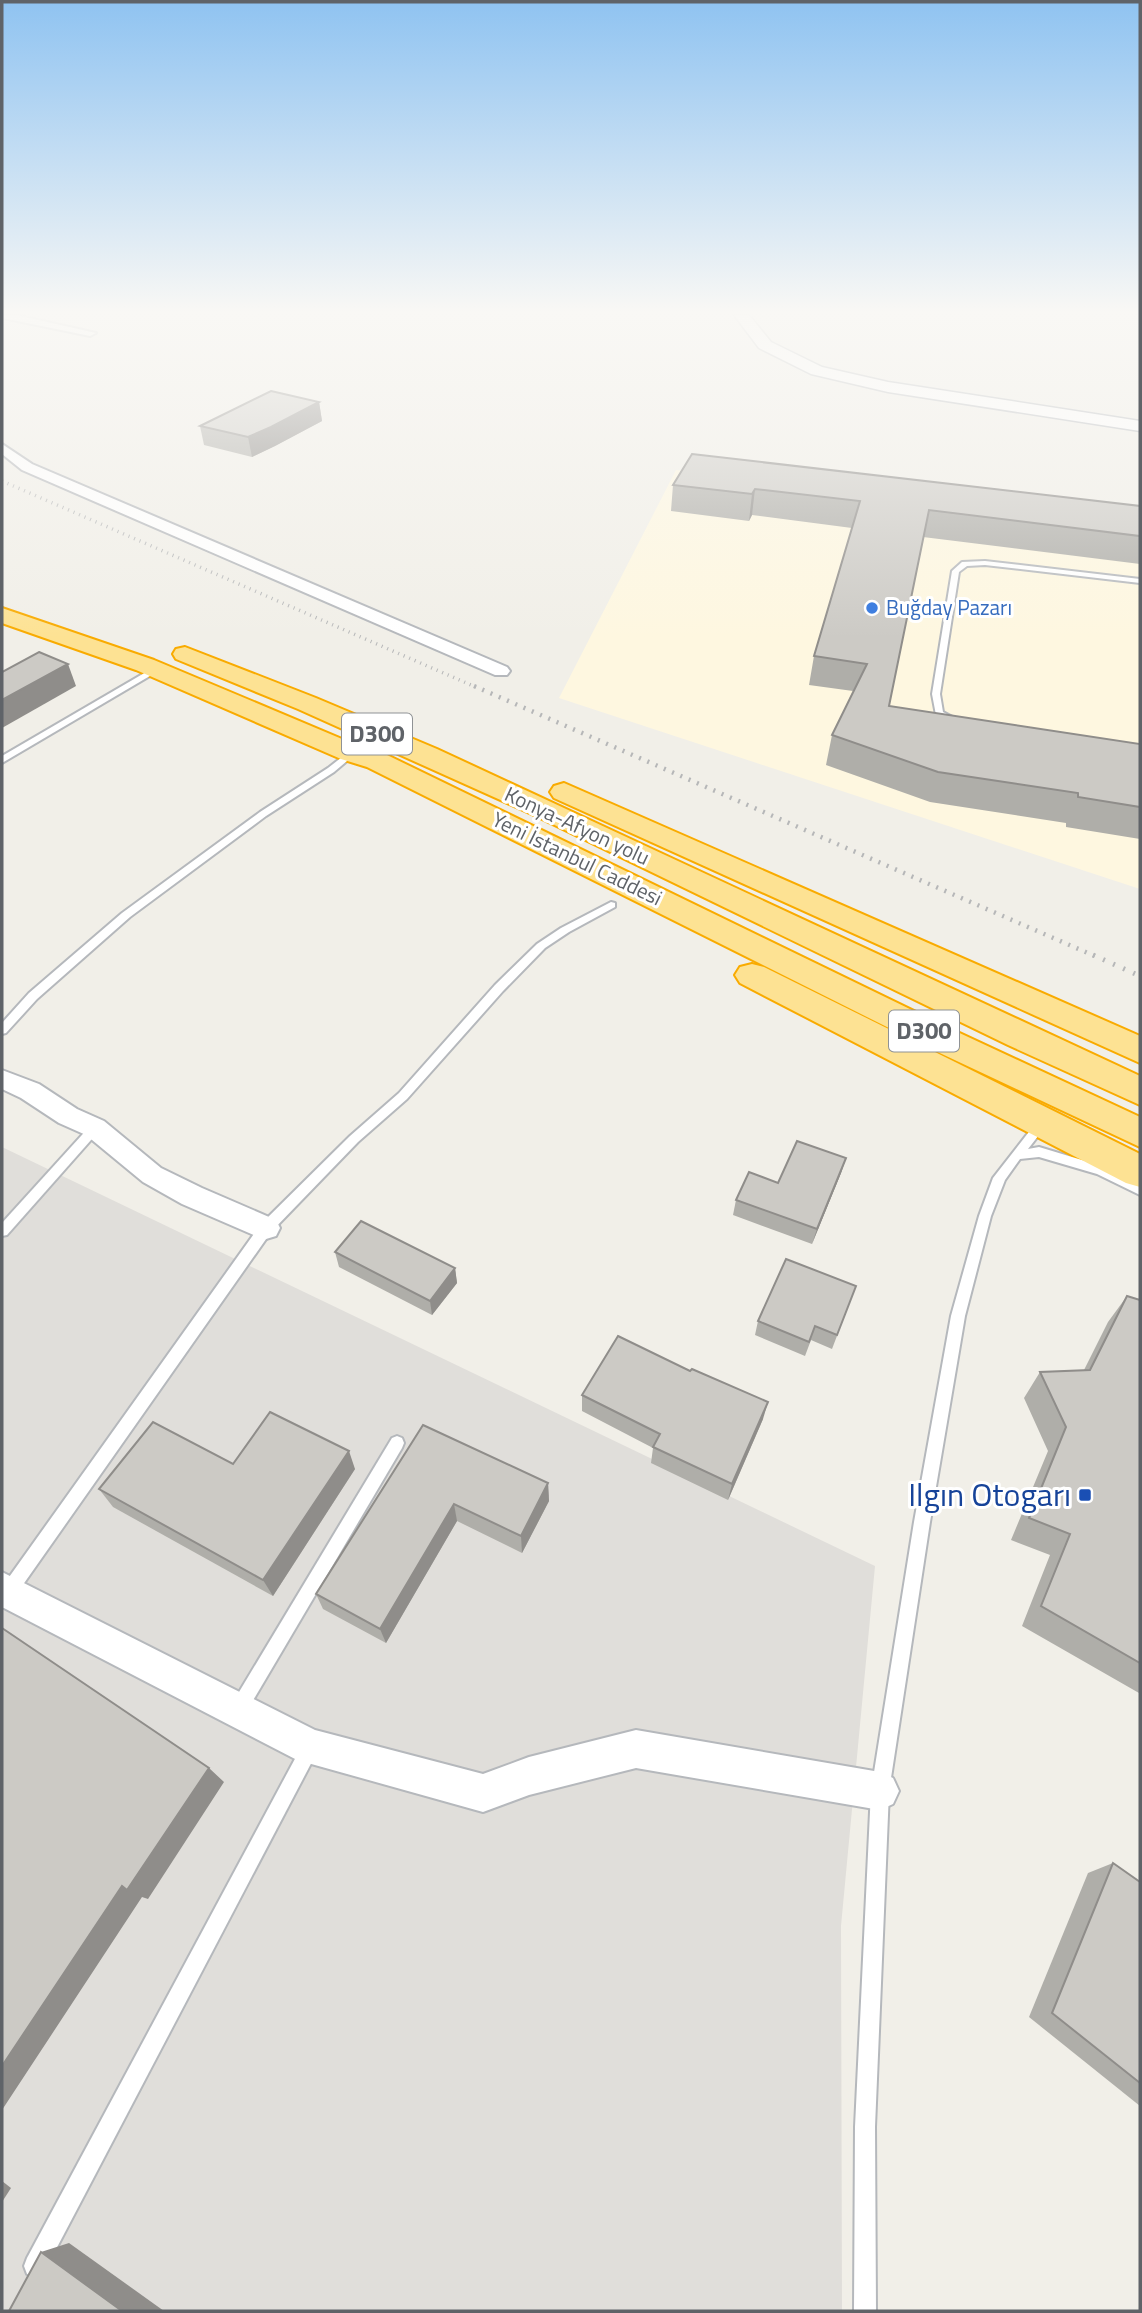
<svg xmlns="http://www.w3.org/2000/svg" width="1142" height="2313" font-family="'Titillium Web',sans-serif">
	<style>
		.commercial { fill: #fef7e0 }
		.industrial { fill: #e0deda }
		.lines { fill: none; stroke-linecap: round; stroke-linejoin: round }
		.lane-casing { stroke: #b5b8bc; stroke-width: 4 }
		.street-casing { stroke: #b5b8bc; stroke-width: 4 }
		.secondary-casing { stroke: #b6babf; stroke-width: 3 }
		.highway-casing { stroke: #f9ab00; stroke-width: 4 }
		.lane { fill: #fff; fill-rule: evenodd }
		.street { fill: #fff; fill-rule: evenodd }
		.secondary { fill: #fff; fill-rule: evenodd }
		.highway { fill: #fde293; fill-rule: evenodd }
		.rail-far2 { stroke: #b6b7b8; stroke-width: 3.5; stroke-dasharray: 1 5; stroke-linecap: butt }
		.rail-far1 { stroke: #b6b7b8; stroke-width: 4.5; stroke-dasharray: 2 7; stroke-linecap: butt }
		.rail { stroke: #b6b7b8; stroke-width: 5; stroke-dasharray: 2 9; stroke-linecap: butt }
		.wall { fill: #afaea9 }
		.shaded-wall { fill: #8f8d8a }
		.building { fill: #cccac5; stroke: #8f8d8a; stroke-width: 2 }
		.shop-dot { fill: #3f7fe0; stroke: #fff; stroke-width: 2.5 }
		.transit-dot { fill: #1a4fb4; stroke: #fff; stroke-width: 2.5 }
		.labels { text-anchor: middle; stroke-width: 6; stroke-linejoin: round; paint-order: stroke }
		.far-shop-label { font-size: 21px; fill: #366cbe; stroke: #fff; text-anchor: start }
		.far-street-label { font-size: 21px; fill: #5f6368; stroke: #fff }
		.shield { fill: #fff; stroke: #8f9295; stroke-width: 2 }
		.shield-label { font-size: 24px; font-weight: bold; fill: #5f6368 }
		.near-transit-label { font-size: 32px; fill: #164399; stroke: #fff; text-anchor: end }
	</style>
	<rect width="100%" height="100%" fill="#f1efe8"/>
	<polygon class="commercial" points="676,470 1140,518 1140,889 559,698"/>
	<polygon class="industrial" points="2,1147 875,1566 841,1926 842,2311 2,2311"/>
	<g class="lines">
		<defs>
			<g id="lane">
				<polygon points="985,561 1140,579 1140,583 985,565 967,566 959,572 940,694 943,712 958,720 959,722 955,725 936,715 932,694 952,571 962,562"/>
				<polygon points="153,668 160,670 2,763 2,756"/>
				<polygon points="351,750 354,751 354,755 334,772 266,816 130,917 37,999 6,1033 2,1034 2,1023 29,993 122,913 260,812 328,768"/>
				<polygon points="611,902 615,903 615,907 569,932 545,948 503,991 407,1099 358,1142 271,1232 8,1606 2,1608 2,1587 261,1224 350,1136 399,1093 495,985 537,944 561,928"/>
				<polygon points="1043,1117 1049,1122 1028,1149 1039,1147 1105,1167 1140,1184 1140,1195 1097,1174 1039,1157 1020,1159 1005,1180 991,1216 965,1316 930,1522 889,1791 875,2127 876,2311 854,2311 855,2127 871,1791 914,1522 951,1316 979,1216 993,1178 1039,1119"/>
				<polygon points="95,1123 99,1125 101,1128 99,1131 7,1235 2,1236 2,1223 91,1125"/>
				<polygon points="397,1436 402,1438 404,1443 402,1448 245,1714 239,1717 233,1714 230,1708 233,1702 392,1438"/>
				<polygon points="310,1739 316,1742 319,1748 316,1754 43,2274 35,2277 27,2274 24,2266 27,2258 304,1742"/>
			</g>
			<g id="street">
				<polygon points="2,315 16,315 96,333 90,336 3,318"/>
				<polygon points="2,444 32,464 507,667 510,671 507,675 495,675 22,470 2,454"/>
				<polygon points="2,1070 39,1084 77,1109 104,1121 161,1168 202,1188 276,1220 280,1228 276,1236 266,1239 256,1236 182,1204 143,1182 86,1135 59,1123 21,1098 2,1089"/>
				<polygon points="2,1572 315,1730 483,1774 529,1757 636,1730 880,1772 893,1778 899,1791 893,1804 880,1810 636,1768 529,1795 483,1812 297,1760 2,1607"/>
			</g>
			<polygon id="secondary" points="734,315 749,315 771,342 822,367 888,382 1140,421 1140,431 888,392 811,374 759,348"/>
			<g id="highway">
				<polygon points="2,608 154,660 361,747 387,755 951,1029 1140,1117 1140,1147 927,1047 367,767 341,759 136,670 2,623"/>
				<polygon points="185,647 316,698 437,749 1140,1076 1140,1105 1008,1045 536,816 298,709 176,659 173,654 176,649"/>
				<polygon points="564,783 1140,1036 1140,1063 554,798 550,792 554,786"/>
				<polygon points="752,964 764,967 1140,1154 1140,1187 1126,1183 740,983 735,975 740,967"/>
			</g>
		</defs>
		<use href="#lane" class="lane-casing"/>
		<use href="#street" class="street-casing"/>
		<use href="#secondary" class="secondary-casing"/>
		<use href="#highway" class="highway-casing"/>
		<use href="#lane" class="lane"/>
		<use href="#street" class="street"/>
		<use href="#secondary" class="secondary"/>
		<use href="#highway" class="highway"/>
		<polyline class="rail-far2" points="2,481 478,688"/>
		<polyline class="rail-far1" points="474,686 1097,957"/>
		<polyline class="rail" points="1093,955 1140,976"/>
	</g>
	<g class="wall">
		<polygon points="319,402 322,421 275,446 252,457 204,445 200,426"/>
		<polygon points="673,485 1140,506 1140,564 923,537 889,706 1140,744 1140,839 1066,827 1066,823 930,802 826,765 832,735 853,691 809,685 814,656 852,528 752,515 749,521 671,511"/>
		<polygon points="846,1158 841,1173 812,1244 733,1215 736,1200 778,1183"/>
		<polygon points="335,1252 455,1268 457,1283 432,1315 339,1267"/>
		<polygon points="856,1286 832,1349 811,1340 805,1356 755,1335 758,1321"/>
		<polygon points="1127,1296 1140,1300 1140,1692 1139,1693 1022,1626 1050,1555 1011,1540 1048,1451 1024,1398 1040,1372 1084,1370 1108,1322"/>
		<polygon points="690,1371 763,1419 728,1500 651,1463 653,1448 582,1411 582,1395"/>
		<polygon points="423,1425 548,1483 549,1501 522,1553 457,1521 386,1643 323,1609 316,1594"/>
		<polygon points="233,1464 355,1469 273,1596 113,1507 99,1489"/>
		<polygon points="1113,1863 1140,1882 1140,2106 1029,2017 1088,1873"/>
	</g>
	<g class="shaded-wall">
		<polygon points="319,402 322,421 275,446 252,457 248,437"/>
		<polygon points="755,489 752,515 749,521 752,494"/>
		<polygon points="68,664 76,686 2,728 2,700"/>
		<polygon points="846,1158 841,1173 812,1244 817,1229"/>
		<polygon points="455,1268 457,1283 432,1315 430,1301"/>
		<polygon points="768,1402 763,1419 728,1500 732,1484"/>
		<polygon points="349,1451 355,1469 273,1596 263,1580"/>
		<polygon points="548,1483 549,1501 522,1553 521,1536"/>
		<polygon points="454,1504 457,1521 386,1643 380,1629"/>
		<polygon points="209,1768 224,1782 148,1899 142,1897 2,2110 2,2066 122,1886"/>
		<polygon points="2,2181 11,2188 2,2202"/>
		<polygon points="69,2243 164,2311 122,2311 41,2252"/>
	</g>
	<g class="building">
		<polygon points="271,391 319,402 271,427 248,437 200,426"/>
		<polygon points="692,454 1140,506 1140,536 929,510 889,706 1140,744 1140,807 1078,797 1078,793 938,772 832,735 867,664 814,656 860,501 755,489 752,494 673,485"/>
		<polygon points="39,652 68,664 2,700 2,672"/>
		<polygon points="797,1141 846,1158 817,1229 736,1200 749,1172 778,1183"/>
		<polygon points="361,1221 455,1268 430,1301 335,1252"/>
		<polygon points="786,1259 856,1286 837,1335 815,1326 809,1342 758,1321"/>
		<polygon points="1127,1296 1140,1300 1140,1663 1041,1606 1070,1534 1029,1518 1066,1427 1040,1372 1090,1370"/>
		<polygon points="618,1336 690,1371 692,1369 768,1402 732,1484 653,1447 660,1434 582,1395"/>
		<polygon points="270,1412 349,1451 263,1580 99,1489 153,1422 233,1464"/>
		<polygon points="423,1425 548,1483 521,1536 454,1504 380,1629 316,1594"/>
		<polygon points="2,1628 209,1768 127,1890 122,1886 2,2066"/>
		<polygon points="1113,1863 1140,1882 1140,2083 1052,2013"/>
		<polygon points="41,2252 122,2311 9,2311"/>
	</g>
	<linearGradient id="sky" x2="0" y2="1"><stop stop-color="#8fc3f1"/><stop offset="0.49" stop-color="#f9f8f5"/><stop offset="1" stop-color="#f9f8f5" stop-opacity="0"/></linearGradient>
	<rect width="1142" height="638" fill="url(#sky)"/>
	<circle class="shop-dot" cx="872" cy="608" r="7"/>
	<rect class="transit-dot" x="1078" y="1488" width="14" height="14" rx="3.5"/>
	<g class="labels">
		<g class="far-shop-label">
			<text x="886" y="615">Buğday Pazarı</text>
		</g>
		<g class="far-street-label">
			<text transform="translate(577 826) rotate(25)" y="7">Konya-Afyon yolu</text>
			<text transform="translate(577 859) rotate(26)" y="7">Yeni İstanbul Caddesi</text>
		</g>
		<g class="shield">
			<rect x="342" y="713.5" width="70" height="41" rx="5"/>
			<rect x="889" y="1010.5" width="70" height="41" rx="5"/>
		</g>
		<g class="shield-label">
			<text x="377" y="742">D300</text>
			<text x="924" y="1039">D300</text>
		</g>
		<g class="near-transit-label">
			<text x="1071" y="1506">Ilgın Otogarı</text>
		</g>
	</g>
	<rect width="1142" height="2313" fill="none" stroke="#5f6368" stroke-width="7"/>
</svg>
